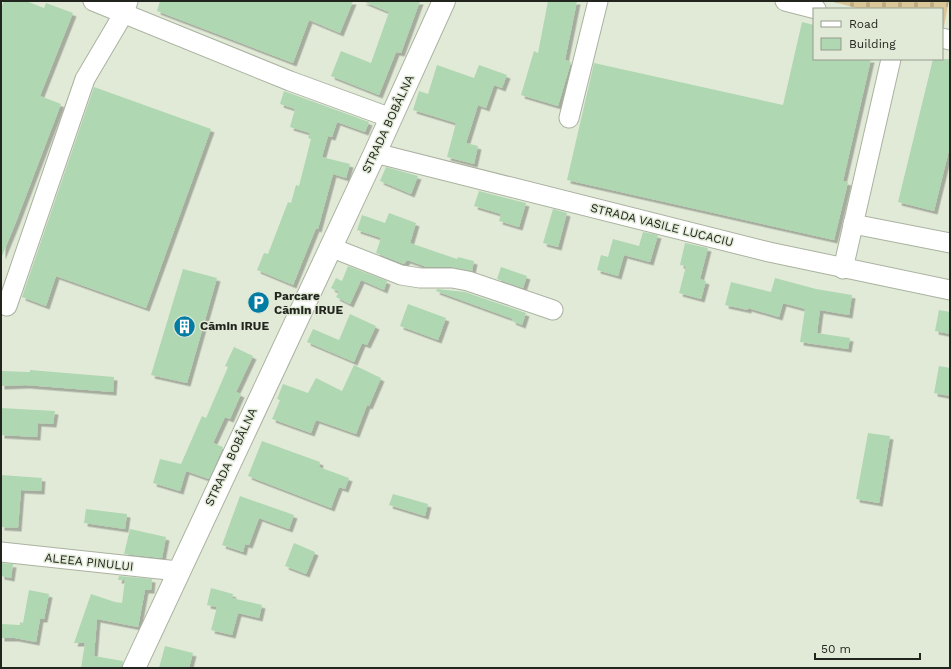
<svg xmlns="http://www.w3.org/2000/svg" width="951" height="669" font-family="'Work Sans',sans-serif">
	<style>
		.cemetery { fill: url(#cemetery-stones) }
		.building { fill: #afd7b2; filter: url(#shadow) }
		.lines { fill: none; stroke-linecap: round; stroke-linejoin: round }
		.minor-casing { stroke: #aab2a0; stroke-width: 21 }
		.major-casing { stroke: #aab2a0; stroke-width: 24 }
		.minor { stroke: #fff; stroke-width: 19 }
		.major { stroke: #fff; stroke-width: 22 }
		.labels { text-anchor: middle; stroke-width: 3; stroke-linejoin: round; paint-order: stroke }
		.street-label { font-size: 12px; fill: #22251e; stroke: #e1ead7 }
		.poi-label { font-size: 12px; font-weight: bold; fill: #22251e; stroke: #e1ead7; text-anchor: start }
	</style>
	<defs>
		<pattern id="cemetery-stones" width="16" height="16" patternUnits="userSpaceOnUse"><rect width="16" height="16" fill="#dbc698"/><path d="M2 7V4a2 2 0 0 1 4 0v3zM10 15v-3a2 2 0 0 1 4 0v3z" fill="#bcaa83"/></pattern>
		<filter id="shadow"><feDropShadow dx="3.5" dy="3.5" stdDeviation="0" flood-color="#0004"/></filter>
	</defs>
	<rect width="100%" height="100%" fill="#e1ead7"/>
	<polygon class="cemetery" points="830,1 949,1 943,31 942,9 860,9"/>
	<g class="building">
		<polygon points="4,1 26,1 44,8 46,3 73,13 40,96 61,104 16,222 2,256 1,8"/>
		<polygon points="160,1 353,1 340,33 309,20 293,63 157,11"/>
		<polygon points="362,1 420,1 401,53 396,52 379,95 331,76 341,51 371,63 389,12"/>
		<polygon points="548,1 577,1 565,60 571,62 558,106 521,95 534,51 538,53"/>
		<polygon points="802,22 814,25 814,59 871,59 843,181 848,182 834,240 567,180 594,63 783,105"/>
		<polygon points="933,59 950,59 950,146 934,211 898,202"/>
		<polygon points="437,65 474,78 479,65 507,75 502,88 494,85 486,108 478,105 466,143 478,146 474,164 447,157 456,123 413,110 419,91 428,94"/>
		<polygon points="94,87 211,129 146,308 56,276 46,306 22,297"/>
		<polygon points="284,91 369,122 365,132 337,122 332,137 328,136 322,157 350,164 346,178 333,174 318,229 316,228 293,285 257,270 264,253 268,254 288,202 291,203 296,185 299,186 311,139 308,138 310,133 290,127 295,109 280,104"/>
		<polygon points="386,167 418,176 411,194 380,181"/>
		<polygon points="479,191 526,203 519,227 499,221 501,214 474,206"/>
		<polygon points="553,209 567,213 558,247 543,243"/>
		<polygon points="389,213 416,223 410,243 457,259 458,257 474,261 472,271 452,267 427,267 407,260 404,264 376,253 381,238 357,230 362,215 385,223"/>
		<polygon points="643,232 658,235 650,262 624,255 618,276 597,270 601,255 608,257 613,239 639,246"/>
		<polygon points="685,243 708,248 700,279 706,281 701,299 679,293 686,266 680,265"/>
		<polygon points="348,266 387,281 384,290 361,280 350,304 336,297 339,292 331,288 336,278 342,281"/>
		<polygon points="501,267 527,276 523,288 497,279"/>
		<polygon points="183,269 217,278 187,383 151,375"/>
		<polygon points="775,278 816,289 852,295 849,315 820,310 817,333 850,338 848,349 800,342 805,309 783,303 779,317 748,308 748,310 725,305 731,282 771,292"/>
		<polygon points="437,289 465,292 526,313 522,325 512,321 513,319 436,291"/>
		<polygon points="408,304 446,318 438,340 400,326"/>
		<polygon points="939,310 950,312 950,334 935,331"/>
		<polygon points="350,314 376,326 367,345 362,343 354,362 307,342 313,329 339,340"/>
		<polygon points="234,347 253,356 236,392 241,394 230,419 225,417 213,443 223,447 209,479 186,471 180,491 153,483 160,459 181,464 202,416 206,418 228,367 225,366"/>
		<polygon points="354,365 381,378 369,406 367,405 356,434 316,420 311,433 272,419 280,400 277,399 283,384 308,393 316,378 342,391"/>
		<polygon points="939,366 950,368 950,396 934,393"/>
		<polygon points="30,370 114,377 113,392 26,385 1,386 1,371 30,372"/>
		<polygon points="1,408 55,411 53,424 38,423 37,437 1,435"/>
		<polygon points="868,433 890,436 879,503 856,499"/>
		<polygon points="262,441 320,462 319,467 349,478 345,489 339,487 331,508 248,476"/>
		<polygon points="1,475 42,478 41,491 21,490 18,528 1,527"/>
		<polygon points="393,494 428,504 425,516 389,505"/>
		<polygon points="240,496 294,515 289,529 259,518 249,545 245,544 243,552 222,545"/>
		<polygon points="86,509 127,514 125,529 84,523"/>
		<polygon points="130,529 166,537 162,558 124,554"/>
		<polygon points="294,543 315,552 306,574 285,566"/>
		<polygon points="1,563 13,564 11,578 1,576"/>
		<polygon points="119,576 152,579 151,590 145,590 138,627 97,619 94,656 123,661 122,668 81,668 85,643 74,643 91,594 115,602 122,603 125,580 118,580"/>
		<polygon points="211,588 233,594 232,598 262,605 259,618 238,613 232,635 211,630 217,607 207,605"/>
		<polygon points="29,590 49,594 44,619 40,619 36,642 15,638 1,638 1,624 20,625 20,622 23,623"/>
		<polygon points="165,646 193,653 189,668 159,668"/>
	</g>
	<g class="lines">
		<defs>
			<g id="minor">
				<polyline points="93,1 290,81 391,118"/>
				<polyline points="785,1 816,9"/>
				<polyline points="942,38 950,40"/>
				<polyline points="569,118 598,1"/>
				<polyline points="375,153 769,252 950,290"/>
				<polyline points="853,224 950,243"/>
				<polyline points="330,247 401,275 420,278 452,278 468,281 553,310"/>
				<polyline points="843,269 891,59"/>
				<polyline points="7,306 85,79 124,13 128,1"/>
				<polyline points="1,552 178,571"/>
			</g>
			<polyline id="major" points="134,668 375,153 444,1"/>
		</defs>
		<use href="#minor" class="minor-casing"/>
		<use href="#major" class="major-casing"/>
		<use href="#minor" class="minor"/>
		<use href="#major" class="major"/>
	</g>
	<defs>
		<symbol id="parking-disc" viewBox="-11 -11 22 22"><circle r="9.5" fill="#037ca3" stroke="#e1ead7"/><path d="M-3.5-5.5H1a3.5 3.5 0 0 1 0 7H-1V5.5H-3.5ZM-1-3.4V-.6H.8a1.4 1.4 0 0 0 0-2.8Z" fill="#fff"/></symbol>
		<symbol id="building-disc" viewBox="-11 -11 22 22"><circle r="9.5" fill="#037ca3" stroke="#e1ead7"/><path d="M-4-6H4V6H1V3H-1V6H-4ZM-2.5-4.3h1.7v1.8h-1.7ZM.8-4.3h1.7v1.8H.8ZM-2.5-1h1.7V.8h-1.7ZM.8-1h1.7V.8H.8Z" fill="#fff"/></symbol>
	</defs>
	<g fill-rule="evenodd">
		<use href="#parking-disc" x="246" y="290" width="25" height="25"/>
		<use href="#building-disc" x="172" y="314" width="25" height="25"/>
	</g>
	<g class="labels">
		<g class="street-label">
			<text transform="translate(388 124) rotate(-65)" y="4">STRADA BOBÂLNA</text>
			<text transform="translate(662 225) rotate(14)" y="4">STRADA VASILE LUCACIU</text>
			<text transform="translate(231 457) rotate(-65)" y="4">STRADA BOBÂLNA</text>
			<text transform="translate(89 562) rotate(6)" y="4">ALEEA PINULUI</text>
		</g>
		<g class="poi-label">
			<text x="274" y="300">Parcare<tspan x="274" dy="14">Cămin IRUE</tspan></text>
			<text x="200" y="330">Cămin IRUE</text>
		</g>
	</g>
	<rect width="951" height="669" fill="none" stroke="#22251e" stroke-width="4"/>
	<rect x="813" y="8" width="130" height="52" fill="#e1ead7" stroke="#959b8d"/>
	<rect x="821" y="21" width="20" height="6" fill="#ffffff" stroke="#959b8d"/>
	<text x="849" y="28" font-size="12" fill="#22251e">Road</text>
	<rect x="821" y="38" width="20" height="12" fill="#afd7b2" stroke="#959b8d"/>
	<text x="849" y="48" font-size="12" fill="#22251e">Building</text>
	<path d="M815 653v6h105v-6" fill="none" stroke="#22251e" stroke-width="2"/>
	<text x="821" y="653" font-size="12" fill="#22251e" stroke="#e1ead7" stroke-width="3" paint-order="stroke">50 m</text>
</svg>
